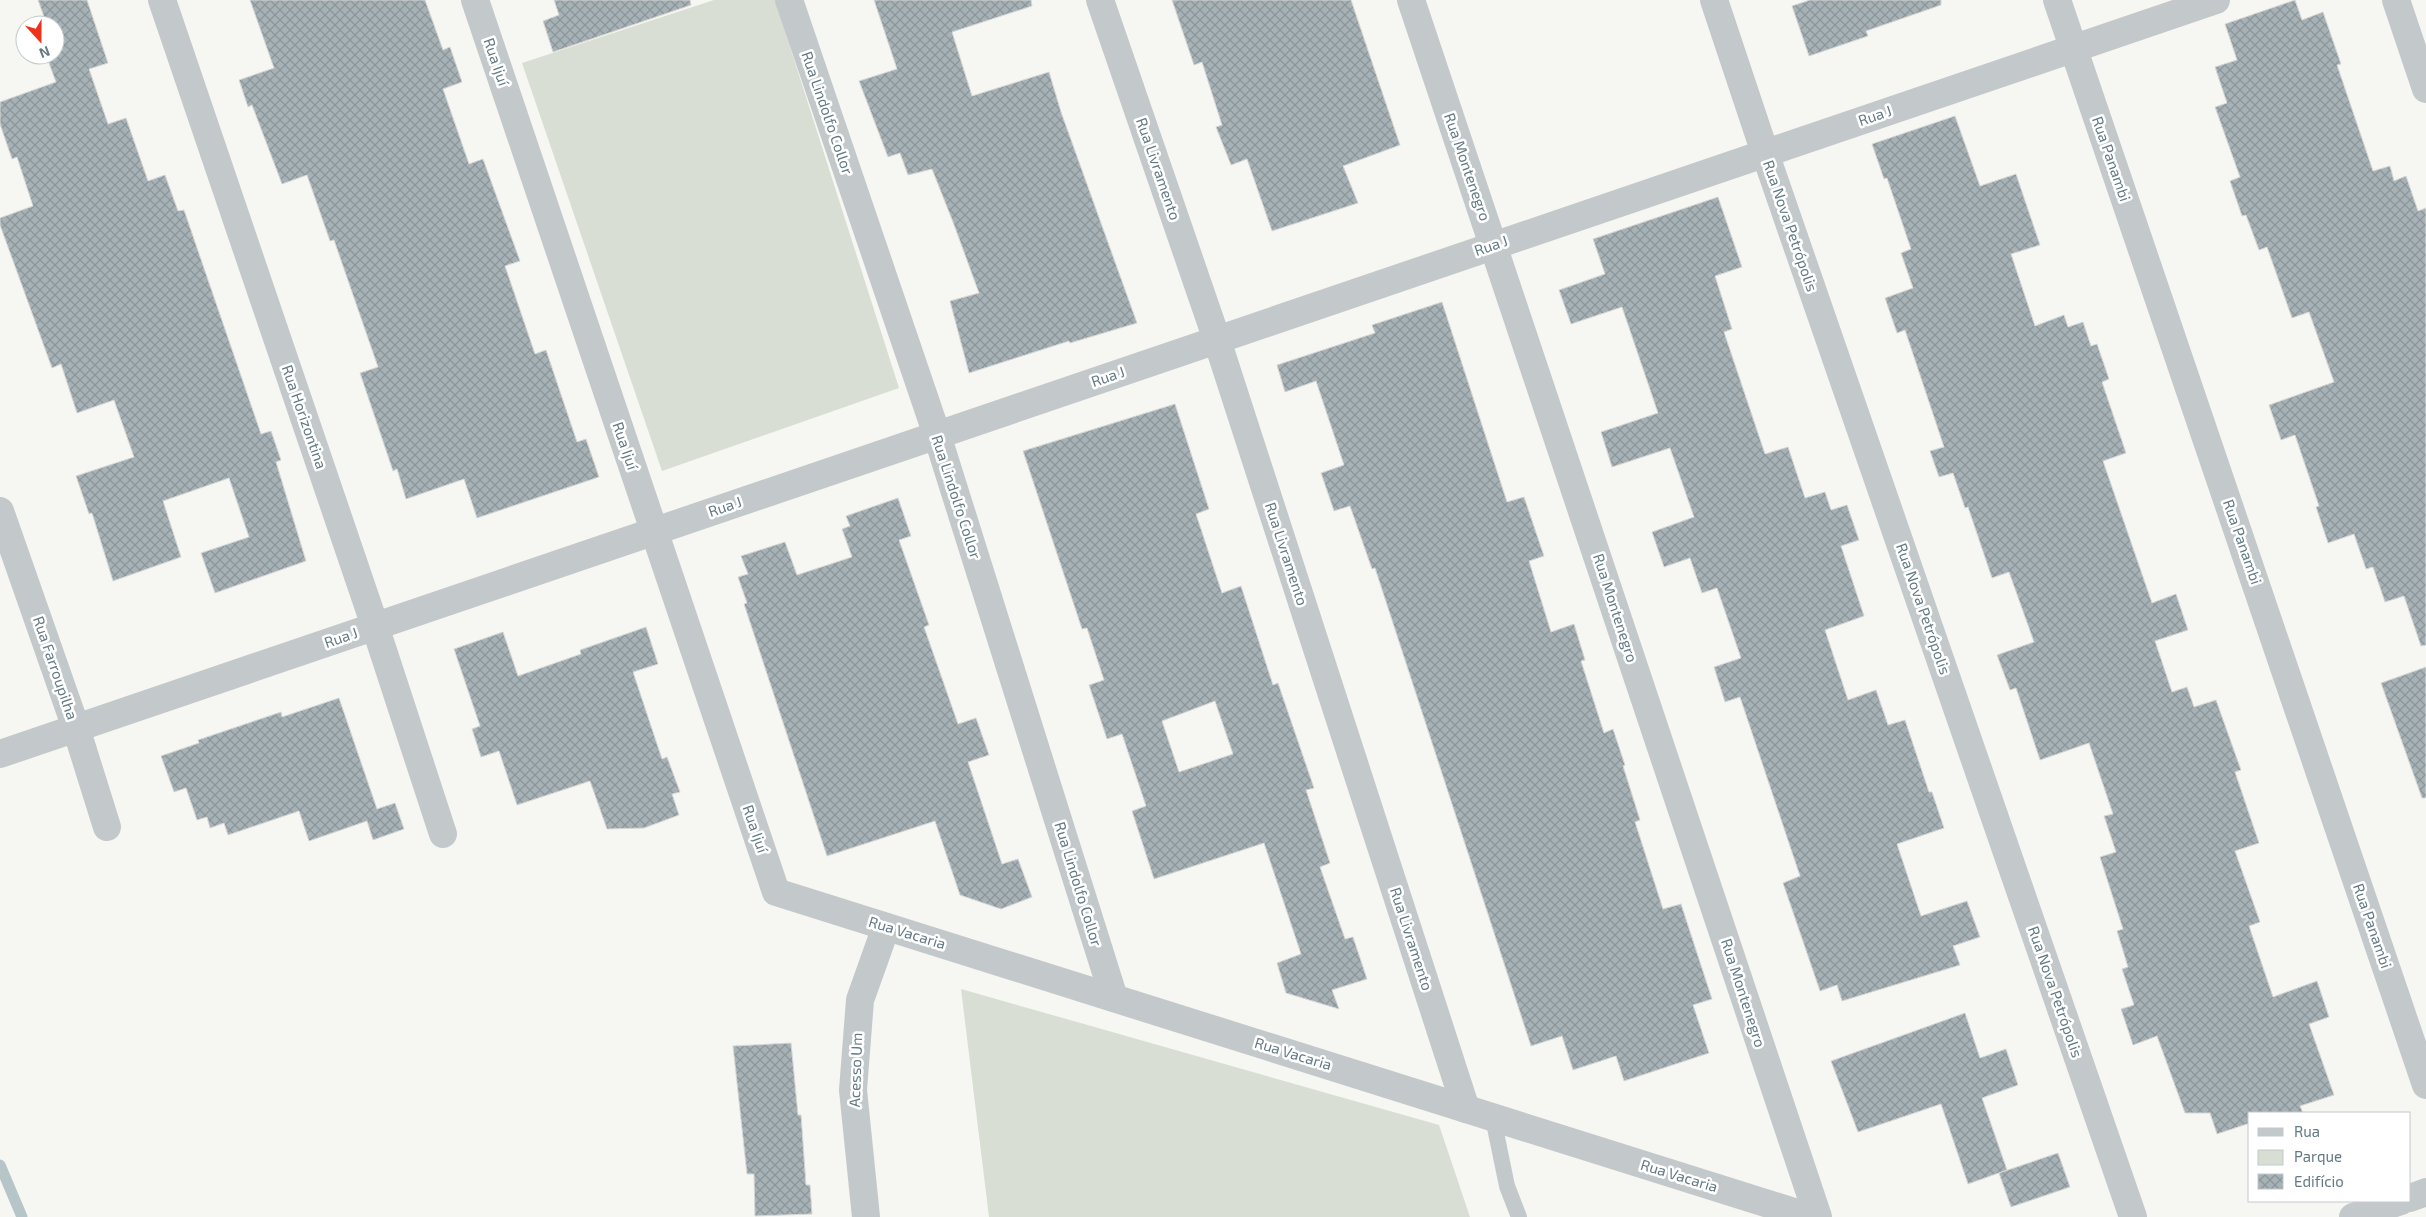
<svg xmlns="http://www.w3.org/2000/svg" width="2426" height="1217" font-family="'Exo 2',sans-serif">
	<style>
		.green { fill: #d8ded3 }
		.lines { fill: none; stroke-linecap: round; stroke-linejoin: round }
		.stream { stroke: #b6c6c8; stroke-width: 11 }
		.building { fill: url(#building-cross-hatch); stroke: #d7d7d5; fill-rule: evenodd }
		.service { stroke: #c3c8ca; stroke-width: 16 }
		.minor { stroke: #c3c8ca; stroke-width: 28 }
		.labels { text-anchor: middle; stroke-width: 5; stroke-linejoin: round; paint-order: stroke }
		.street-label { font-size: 15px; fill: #637a85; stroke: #fff }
	</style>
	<defs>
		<pattern id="building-cross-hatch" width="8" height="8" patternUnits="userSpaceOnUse" patternTransform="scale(1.25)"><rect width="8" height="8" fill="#a7b2b6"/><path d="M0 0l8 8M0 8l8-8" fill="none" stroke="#8c969a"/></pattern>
	</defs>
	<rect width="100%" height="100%" fill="#f6f6f2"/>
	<g class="green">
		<polygon points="714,0 775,0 899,388 662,471 522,63"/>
		<polygon points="961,989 1439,1125 1470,1217 989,1217"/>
	</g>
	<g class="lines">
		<polyline class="stream" points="0,1165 22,1217"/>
	</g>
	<g class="building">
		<polygon points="38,0 87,0 108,63 89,69 108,124 126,118 148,181 165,175 178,211 184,210 261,434 271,431 281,460 276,462 306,561 215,593 201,553 249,537 229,478 163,501 181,557 113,581 92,513 89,514 76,476 134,457 114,400 77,413 61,364 52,368 0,225 0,218 33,206 17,157 12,159 0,124 0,102 56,82 46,55 57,55 55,49 55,25 47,25"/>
		<polygon points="250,0 425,0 443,50 450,47 462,82 443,89 469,164 483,159 520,261 505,266 535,354 546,350 577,442 586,439 599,477 477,518 464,479 406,499 397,469 393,471 360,373 378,367 334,240 330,241 307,175 282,184 252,105 248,107 239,80 274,68"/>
		<polygon points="554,0 690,0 691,5 553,52 543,21 559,15"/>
		<polygon points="874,0 1031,0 1032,6 952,32 972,96 1049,72 1061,112 1137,323 1070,343 1069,341 969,373 950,301 979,293 953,222 932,169 908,175 900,153 888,157 859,81 897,69"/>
		<polygon points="1172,0 1351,0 1400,145 1343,166 1358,203 1272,231 1247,159 1231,165 1216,127 1222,125 1202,62 1194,65"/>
		<polygon points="1810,0 1941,0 1941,5 1866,31 1868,36 1809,56 1792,6"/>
		<polygon points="2295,0 2302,20 2323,12 2341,64 2337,65 2373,171 2390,166 2394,181 2406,176 2418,211 2426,208 2426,645 2421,646 2404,596 2385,602 2373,567 2366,569 2354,534 2328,543 2316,507 2319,506 2295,435 2281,440 2269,405 2334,382 2309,312 2292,318 2267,247 2259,250 2246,215 2242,216 2230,181 2240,177 2215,107 2227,103 2215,67 2237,60 2225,24"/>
		<polygon points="1955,116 1980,186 2016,174 2040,245 2011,254 2035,326 2064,315 2068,327 2083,322 2091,346 2097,344 2109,379 2102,382 2126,453 2103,461 2152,603 2176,594 2188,630 2155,641 2172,692 2187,687 2194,707 2216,700 2241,770 2235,772 2259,843 2235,851 2260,922 2249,926 2273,997 2317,981 2329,1017 2309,1024 2334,1095 2300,1106 2303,1113 2250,1113 2250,1123 2217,1134 2210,1113 2185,1113 2157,1036 2133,1045 2121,1009 2134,1005 2122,969 2128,967 2117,931 2123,929 2100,857 2116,852 2104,816 2113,814 2089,743 2040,760 2016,688 2010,690 1997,655 2034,642 2009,572 1992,578 1968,507 1965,508 1953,473 1939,477 1930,451 1944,447 1905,330 1897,333 1885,298 1913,288 1901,253 1911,249 1887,178 1884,179 1872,144"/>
		<polygon points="1718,197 1742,267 1715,276 1732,329 1724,332 1765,454 1788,447 1805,498 1825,492 1831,510 1847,505 1859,540 1841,546 1864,616 1825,630 1848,700 1876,690 1888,725 1905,720 1929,792 1932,792 1944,828 1897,844 1921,916 1967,901 1980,937 1953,946 1960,965 1842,1001 1837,985 1820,991 1783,883 1800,876 1740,697 1725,702 1714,667 1741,658 1717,588 1702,593 1690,558 1664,567 1652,532 1694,517 1670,448 1612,467 1601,432 1658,413 1622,307 1571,324 1559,290 1605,274 1593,239"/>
		<polygon points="1442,302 1507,502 1524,497 1544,556 1529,561 1551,632 1574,624 1585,660 1581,661 1604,733 1613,729 1625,765 1623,766 1640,820 1635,822 1663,909 1681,904 1712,999 1693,1005 1709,1053 1624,1081 1616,1056 1573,1070 1562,1036 1531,1046 1375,568 1372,569 1350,506 1334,511 1321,473 1344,465 1316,381 1285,392 1277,365 1375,333 1372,325"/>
		<path d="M1175,404L1209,509L1196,514L1222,593L1241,586L1273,685L1278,683L1314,788L1306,790L1330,863L1320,867L1345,939L1353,937L1367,979L1332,990L1339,1009L1286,993L1277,963L1301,954L1264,843L1154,879L1132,811L1146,806L1122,734L1107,739L1089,685L1104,680L1087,628L1082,629L1023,451ZM1215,701L1233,754L1179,772L1162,721Z"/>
		<polygon points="898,498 911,536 899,540 929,625 924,627 958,724 976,718 989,755 968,762 1002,864 1018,859 1032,897 1001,909 960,895 935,821 827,856 744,604 747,603 738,577 748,574 741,556 785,542 797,575 852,557 842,529 850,526 846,516"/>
		<polygon points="646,627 658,664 633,672 662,759 667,757 680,792 672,794 679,815 644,828 607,829 590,781 517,805 499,751 481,757 472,729 480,726 454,649 503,632 518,676 581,654 580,650"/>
		<polygon points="2426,667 2426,798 2422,798 2381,683"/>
		<polygon points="339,698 377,809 395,803 404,829 373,840 367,821 309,841 299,811 228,835 224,823 210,828 207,817 197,820 186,788 174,792 161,756 199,743 198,740 281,712 282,717"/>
		<polygon points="1965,1013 1980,1058 2006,1049 2018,1085 1982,1098 2007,1170 1968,1184 1941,1104 1858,1132 1831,1061"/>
		<polygon points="791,1043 798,1115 801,1115 806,1185 810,1185 812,1214 755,1216 754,1174 747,1174 733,1046"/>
		<polygon points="2058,1153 2070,1187 2011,1207 1999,1173"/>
	</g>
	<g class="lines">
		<polyline class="service" points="1493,1118 1507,1186 1519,1217"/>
		<g class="minor">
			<polyline points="162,0 375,626 443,834"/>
			<polyline points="475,0 776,892 1810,1217"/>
			<polyline points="789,0 937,435 1114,998"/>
			<polyline points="1100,0 1217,340 1466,1109"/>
			<polyline points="1411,0 1818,1217"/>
			<polyline points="1714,0 1765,153 2133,1217"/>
			<polyline points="2057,0 2426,1085"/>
			<polyline points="2396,0 2426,89"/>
			<polyline points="0,511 76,728 107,827"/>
			<polyline points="0,754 2216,0"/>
			<polyline points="2410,1198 2426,1192"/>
			<polyline points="866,1217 853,1090 860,1000 886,927"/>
			<polyline points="2353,1217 2401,1201"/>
		</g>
	</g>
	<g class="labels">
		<g class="street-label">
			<text transform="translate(496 62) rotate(71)" y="5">Rua Ijuí</text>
			<text transform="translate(827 113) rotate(71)" y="5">Rua Lindolfo Collor</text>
			<text transform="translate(1875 116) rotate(-19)" y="5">Rua J</text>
			<text transform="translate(2111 159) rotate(71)" y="5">Rua Panambi</text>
			<text transform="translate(1467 167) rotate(71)" y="5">Rua Montenegro</text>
			<text transform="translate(1158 169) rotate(71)" y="5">Rua Livramento</text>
			<text transform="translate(1790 226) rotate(71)" y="5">Rua Nova Petrópolis</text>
			<text transform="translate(1491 246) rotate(-19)" y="5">Rua J</text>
			<text transform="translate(1108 377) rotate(-19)" y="5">Rua J</text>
			<text transform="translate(304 417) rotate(71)" y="5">Rua Horizontina</text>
			<text transform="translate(625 446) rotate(71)" y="5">Rua Ijuí</text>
			<text transform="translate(956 497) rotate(72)" y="5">Rua Lindolfo Collor</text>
			<text transform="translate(725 507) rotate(-19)" y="5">Rua J</text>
			<text transform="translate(2242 542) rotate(71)" y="5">Rua Panambi</text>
			<text transform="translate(1286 554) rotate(72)" y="5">Rua Livramento</text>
			<text transform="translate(1615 608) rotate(72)" y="5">Rua Montenegro</text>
			<text transform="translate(1923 609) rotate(71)" y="5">Rua Nova Petrópolis</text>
			<text transform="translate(341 638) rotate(-19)" y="5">Rua J</text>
			<text transform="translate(55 668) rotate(71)" y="5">Rua Farroupilha</text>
			<text transform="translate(755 829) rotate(71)" y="5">Rua Ijuí</text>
			<text transform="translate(1078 884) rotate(73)" y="5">Rua Lindolfo Collor</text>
			<text transform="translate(2372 926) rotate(71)" y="5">Rua Panambi</text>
			<text transform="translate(907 933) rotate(17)" y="5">Rua Vacaria</text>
			<text transform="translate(1411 939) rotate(72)" y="5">Rua Livramento</text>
			<text transform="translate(2055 992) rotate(71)" y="5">Rua Nova Petrópolis</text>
			<text transform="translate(1743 993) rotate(72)" y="5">Rua Montenegro</text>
			<text transform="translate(1293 1054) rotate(17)" y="5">Rua Vacaria</text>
			<text transform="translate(856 1070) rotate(-88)" y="5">Acesso Um</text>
			<text transform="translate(1679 1176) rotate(17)" y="5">Rua Vacaria</text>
		</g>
	</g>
	<rect x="2248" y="1112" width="162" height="90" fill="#ffffff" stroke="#c1cace"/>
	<rect x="2258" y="1128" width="25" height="8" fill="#c3c8ca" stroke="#c1cace"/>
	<text x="2294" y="1137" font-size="15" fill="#637a85">Rua</text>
	<rect x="2258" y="1150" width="25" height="15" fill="#d8ded3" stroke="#c1cace"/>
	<text x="2294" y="1162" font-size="15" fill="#637a85">Parque</text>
	<rect x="2258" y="1174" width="25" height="15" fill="url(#building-cross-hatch)" stroke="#c1cace"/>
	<text x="2294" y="1187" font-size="15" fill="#637a85">Edifício</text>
	<g transform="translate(40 40) rotate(159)"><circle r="24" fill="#ffffff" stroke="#c1cace"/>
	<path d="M0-4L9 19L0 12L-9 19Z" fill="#ee321a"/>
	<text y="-8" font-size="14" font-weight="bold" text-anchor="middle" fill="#637a85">N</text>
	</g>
</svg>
